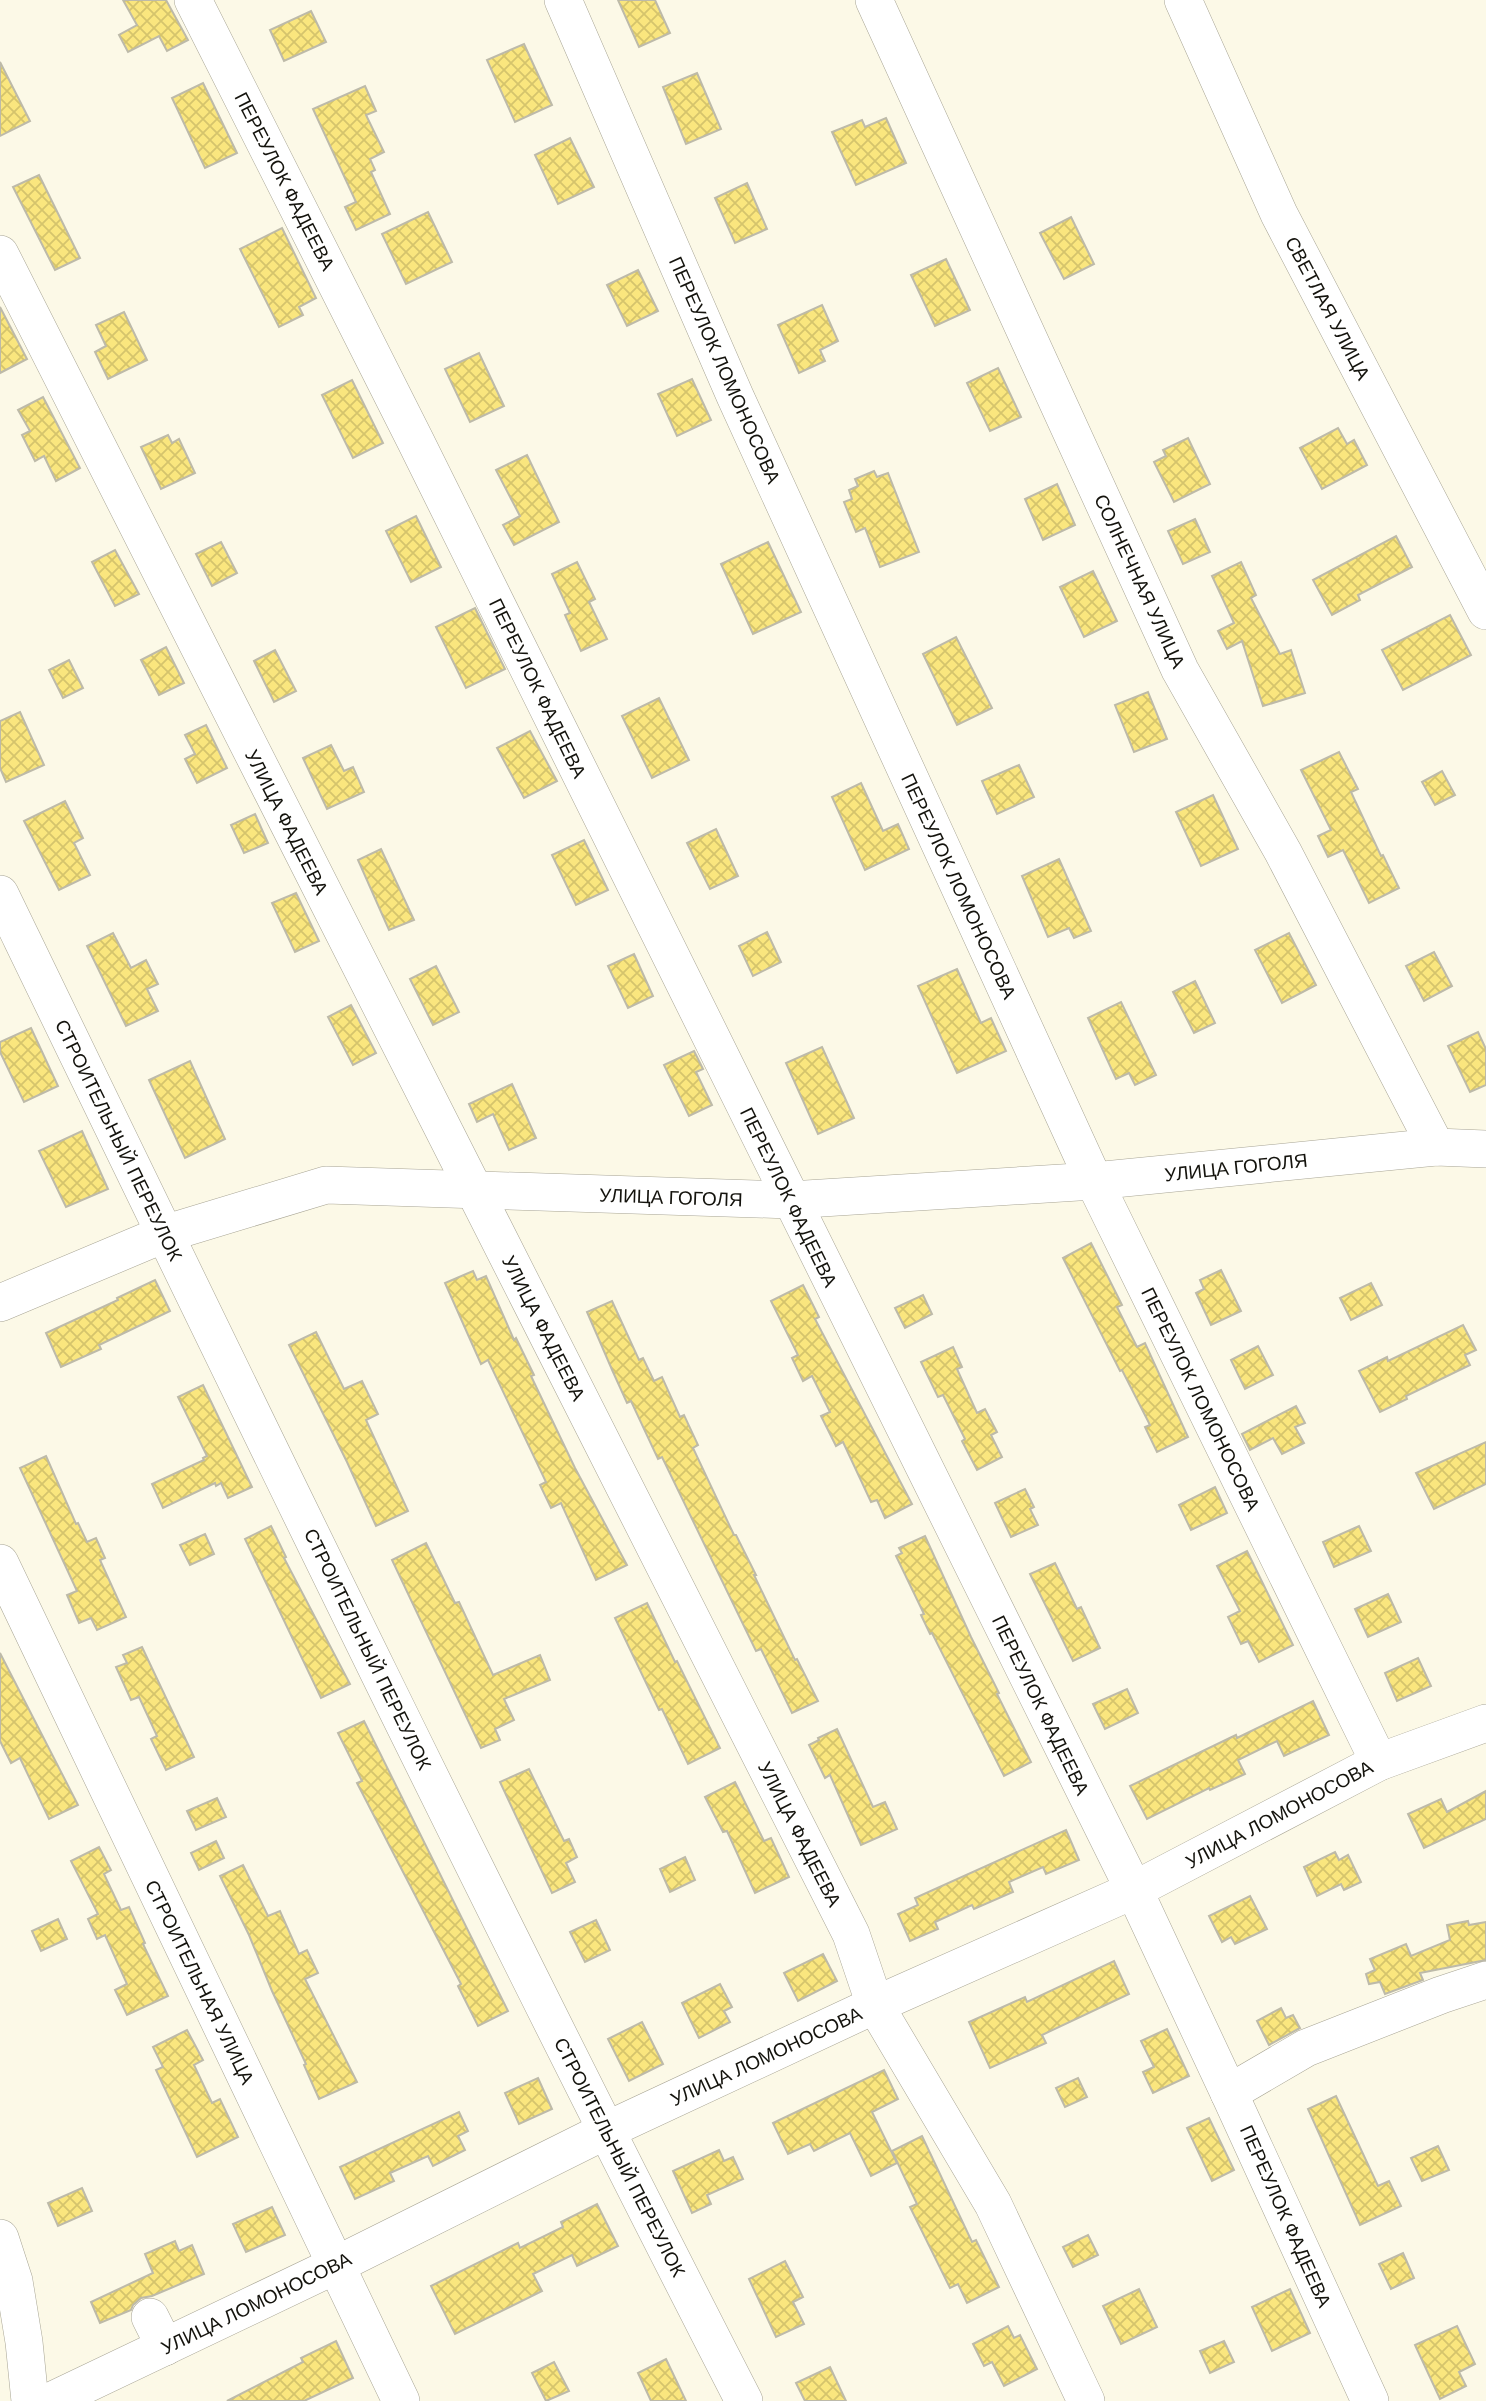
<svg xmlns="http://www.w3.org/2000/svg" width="1486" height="2401" font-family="Arial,sans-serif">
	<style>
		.building { fill: url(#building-cross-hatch); stroke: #bdbaa9; stroke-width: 2 }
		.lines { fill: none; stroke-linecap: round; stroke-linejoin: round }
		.minor-casing { stroke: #a8a595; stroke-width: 38 }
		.minor { stroke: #fff; stroke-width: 37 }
		.labels { text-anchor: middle; stroke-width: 5; stroke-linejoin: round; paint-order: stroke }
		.street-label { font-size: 19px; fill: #14130d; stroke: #fff }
	</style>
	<defs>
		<pattern id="building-cross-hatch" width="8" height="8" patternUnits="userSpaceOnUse" patternTransform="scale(1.75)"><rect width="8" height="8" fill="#fae67e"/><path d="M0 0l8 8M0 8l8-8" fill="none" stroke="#d5c46c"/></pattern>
	</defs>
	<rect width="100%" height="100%" fill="#fcf9e7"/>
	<g class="building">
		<polygon points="123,0 166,0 188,40 167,51 159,36 128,52 119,35 137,25"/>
		<polygon points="618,0 655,0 670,33 639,47"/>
		<polygon points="311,11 326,42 284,61 270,30"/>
		<polygon points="524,44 552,105 515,122 487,60"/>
		<polygon points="0,62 30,121 0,136"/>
		<polygon points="697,73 721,129 686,144 663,87"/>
		<polygon points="203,83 237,153 205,168 172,98"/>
		<polygon points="365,86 376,111 366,115 384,152 370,159 375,170 371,172 390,214 356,230 345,207 356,202 313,109"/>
		<polygon points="886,118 906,163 856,185 832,132 862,120 865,127"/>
		<polygon points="570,138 594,187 558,204 535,155"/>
		<polygon points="39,175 80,258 55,270 13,187"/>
		<polygon points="747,183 767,229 735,243 715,198"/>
		<polygon points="428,212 452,262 406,284 382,234"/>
		<polygon points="1071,217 1094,264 1064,279 1040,233"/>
		<polygon points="282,228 316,298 299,307 303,315 279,327 240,249"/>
		<polygon points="946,259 970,310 935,326 911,275"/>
		<polygon points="638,270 658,311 627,326 607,285"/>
		<polygon points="822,305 838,341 820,350 825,361 799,373 778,325"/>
		<polygon points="0,307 27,359 0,373"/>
		<polygon points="124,312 147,360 108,379 95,352 106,346 96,325"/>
		<polygon points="479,353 504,406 470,422 445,369"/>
		<polygon points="998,368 1021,417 990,431 967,383"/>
		<polygon points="692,379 711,420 677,436 658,394"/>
		<polygon points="352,380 383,443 353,458 322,395"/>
		<polygon points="43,397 80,468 56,481 44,456 35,461 22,435 30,431 18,410"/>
		<polygon points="1338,428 1347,444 1354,440 1367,465 1322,489 1300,448"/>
		<polygon points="168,435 172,443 179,439 195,473 161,489 141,447"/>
		<polygon points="1188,438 1210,484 1174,502 1154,462 1166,456 1163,450"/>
		<polygon points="527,455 559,522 514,545 503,525 520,516 496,470"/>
		<polygon points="874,471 877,477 888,473 919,552 880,567 865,528 856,532 844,502 852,499 849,490 858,486 855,479"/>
		<polygon points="1057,484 1075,525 1043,540 1025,499"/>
		<polygon points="416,516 441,567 411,582 386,531"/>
		<polygon points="1195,519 1210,552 1183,564 1168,531"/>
		<polygon points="1396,536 1412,567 1358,595 1360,600 1332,615 1313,580"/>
		<polygon points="221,542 237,573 212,586 196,554"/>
		<polygon points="768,542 801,612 753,634 721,564"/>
		<polygon points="115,550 139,594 115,606 92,562"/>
		<polygon points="577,562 595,599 589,602 607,639 581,651 565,615 570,613 552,574"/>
		<polygon points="1241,562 1256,595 1251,598 1280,654 1291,650 1305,693 1263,706 1242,641 1227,649 1218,631 1234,623 1212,576"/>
		<polygon points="1093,571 1117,621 1084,637 1060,587"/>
		<polygon points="475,608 505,669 466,688 436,627"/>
		<polygon points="1450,615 1471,655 1403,690 1382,650"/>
		<polygon points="956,637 992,708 957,725 923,654"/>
		<polygon points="166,647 184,683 159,695 141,660"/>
		<polygon points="275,650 296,691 274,702 254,661"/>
		<polygon points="69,660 83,688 63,698 49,670"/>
		<polygon points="1148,692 1167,739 1134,752 1115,705"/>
		<polygon points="659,698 689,760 652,778 622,716"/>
		<polygon points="20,712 44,765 6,782 0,768 0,721"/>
		<polygon points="206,725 227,768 197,783 185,759 195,754 185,735"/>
		<polygon points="530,731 557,781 524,798 497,748"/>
		<polygon points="331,745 344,771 353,767 364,792 327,809 303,758"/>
		<polygon points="1339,752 1358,789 1351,792 1381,856 1383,855 1399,888 1369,903 1343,850 1328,857 1318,836 1331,830 1301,770"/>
		<polygon points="1019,765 1034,797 997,814 982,781"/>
		<polygon points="1442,771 1455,795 1435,805 1422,782"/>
		<polygon points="861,783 883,831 898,824 909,849 865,870 832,797"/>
		<polygon points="1213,795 1238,849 1201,866 1176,812"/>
		<polygon points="65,801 83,838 74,843 90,875 59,890 24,821"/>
		<polygon points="255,814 268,843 244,853 231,825"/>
		<polygon points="716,829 738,876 710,889 687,843"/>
		<polygon points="584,840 608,890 576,905 552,855"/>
		<polygon points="381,849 414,920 389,930 358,860"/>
		<polygon points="1059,859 1091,931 1074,938 1069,928 1048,937 1022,876"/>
		<polygon points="296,893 319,941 295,952 272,903"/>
		<polygon points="767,932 781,962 753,976 739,946"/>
		<polygon points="113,933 131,968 146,960 158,984 147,989 158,1011 126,1026 87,946"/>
		<polygon points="1289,933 1316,985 1282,1003 1255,950"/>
		<polygon points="1434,952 1452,986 1424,1001 1406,966"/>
		<polygon points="634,954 653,996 628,1008 608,966"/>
		<polygon points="436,966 459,1012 433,1025 410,979"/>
		<polygon points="957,969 981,1023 991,1018 1006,1051 957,1073 918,986"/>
		<polygon points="1195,981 1215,1023 1194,1033 1173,992"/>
		<polygon points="1121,1002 1156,1075 1135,1085 1129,1073 1116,1079 1088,1018"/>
		<polygon points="351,1005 376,1053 353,1065 328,1017"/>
		<polygon points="31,1028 58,1086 24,1102 0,1052 0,1042"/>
		<polygon points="1478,1032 1486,1049 1486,1085 1470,1092 1448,1046"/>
		<polygon points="822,1047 854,1118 818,1134 786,1063"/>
		<polygon points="694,1051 703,1069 696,1072 712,1105 689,1116 664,1065"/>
		<polygon points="190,1061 225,1139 185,1158 149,1080"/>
		<polygon points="512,1084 536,1138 509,1150 493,1114 477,1122 469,1104"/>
		<polygon points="82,1131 108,1189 66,1207 39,1151"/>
		<polygon points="1091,1243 1122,1305 1117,1307 1137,1347 1145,1343 1188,1437 1157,1452 1145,1427 1150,1425 1122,1370 1120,1371 1063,1258"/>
		<polygon points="1221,1270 1241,1311 1211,1325 1196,1293 1204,1289 1200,1280"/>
		<polygon points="473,1271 477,1280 486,1276 514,1340 516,1338 534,1375 531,1376 575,1468 627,1565 596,1580 561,1503 551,1508 540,1485 546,1482 488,1360 481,1364 445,1283"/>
		<polygon points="155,1280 170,1311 99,1345 101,1349 61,1367 46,1333 118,1300 117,1298"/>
		<polygon points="1371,1283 1382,1305 1351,1320 1340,1298"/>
		<polygon points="803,1285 819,1317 815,1319 912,1504 885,1518 877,1500 871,1502 843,1442 836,1446 821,1416 830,1412 812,1376 803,1381 792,1358 798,1355 771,1301"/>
		<polygon points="923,1295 932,1314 905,1328 895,1308"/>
		<polygon points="612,1301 639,1360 643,1358 654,1381 662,1377 680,1417 684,1415 698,1445 693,1448 734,1535 736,1535 756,1575 754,1575 795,1660 797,1659 818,1701 792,1713 761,1649 756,1651 662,1457 658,1459 631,1401 627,1403 613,1372 587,1312"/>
		<polygon points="1463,1325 1476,1350 1465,1355 1470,1365 1406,1396 1407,1399 1380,1412 1359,1371 1387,1357 1388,1361"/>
		<polygon points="316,1332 344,1389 362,1381 378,1414 366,1420 408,1511 376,1526 347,1462 289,1345"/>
		<polygon points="1258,1346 1273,1375 1245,1389 1231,1360"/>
		<polygon points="953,1347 962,1367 957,1369 977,1413 985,1409 997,1432 991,1435 1002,1457 977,1470 962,1441 965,1439 943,1395 938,1397 921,1362"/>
		<polygon points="203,1385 252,1487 228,1498 221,1483 216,1486 215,1483 163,1508 152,1484 204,1460 203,1458 207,1456 178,1397"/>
		<polygon points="1296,1406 1305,1423 1295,1427 1304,1443 1282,1454 1273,1438 1250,1450 1242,1434"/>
		<polygon points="1486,1442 1486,1484 1434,1509 1416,1473"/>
		<polygon points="46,1456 76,1524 78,1523 87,1542 96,1538 105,1558 100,1560 126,1617 97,1630 91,1618 79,1623 67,1595 77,1591 20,1468"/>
		<polygon points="1215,1487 1227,1513 1191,1530 1179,1505"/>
		<polygon points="1025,1489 1034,1507 1030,1509 1038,1525 1011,1537 995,1503"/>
		<polygon points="271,1526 286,1557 284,1558 350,1684 321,1698 245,1539"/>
		<polygon points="1359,1526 1371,1551 1334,1567 1323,1542"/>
		<polygon points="205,1534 214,1554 190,1565 180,1545"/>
		<polygon points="925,1536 971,1637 999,1693 997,1694 1031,1762 1004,1776 932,1633 930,1634 921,1615 924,1614 896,1556 902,1553 899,1548"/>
		<polygon points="426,1543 455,1603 459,1602 493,1675 540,1655 550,1680 504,1699 514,1720 495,1729 500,1740 481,1748 392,1560"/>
		<polygon points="1247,1551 1293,1645 1259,1662 1248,1641 1241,1644 1228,1617 1240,1611 1217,1566"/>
		<polygon points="1055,1563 1077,1609 1081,1607 1100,1648 1073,1661 1030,1574"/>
		<polygon points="1388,1594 1401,1622 1368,1637 1355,1609"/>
		<polygon points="647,1603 675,1662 677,1661 720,1748 688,1764 662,1709 659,1710 615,1618"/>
		<polygon points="142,1647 194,1757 166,1770 151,1739 157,1736 139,1697 131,1700 116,1667 127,1663 123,1655"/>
		<polygon points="0,1653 78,1805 49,1819 20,1758 11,1763 0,1741"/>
		<polygon points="1418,1658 1431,1686 1397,1701 1385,1673"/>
		<polygon points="1127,1689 1138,1713 1105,1729 1093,1704"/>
		<polygon points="1313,1701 1329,1735 1284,1756 1277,1741 1238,1760 1245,1774 1210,1790 1209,1788 1147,1819 1130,1786 1236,1735 1237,1738"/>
		<polygon points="364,1721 508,2011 478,2026 458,1986 461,1984 357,1783 362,1781 338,1733"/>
		<polygon points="837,1729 873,1807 885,1802 897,1829 861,1845 830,1775 825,1778 809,1745 819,1740 818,1738"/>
		<polygon points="529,1769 564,1841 569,1839 577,1857 566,1863 575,1882 552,1893 500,1782"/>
		<polygon points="735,1782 764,1841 771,1838 789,1877 755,1893 727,1831 723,1832 705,1797"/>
		<polygon points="1486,1791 1486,1819 1424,1848 1408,1814 1441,1799 1447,1812"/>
		<polygon points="217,1798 226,1817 196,1830 187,1811"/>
		<polygon points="1066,1830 1079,1860 1046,1874 1043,1867 1009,1882 1013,1892 974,1909 972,1905 935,1922 938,1929 910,1941 898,1914 918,1905 915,1898"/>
		<polygon points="216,1841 224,1858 199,1870 191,1853"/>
		<polygon points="99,1847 111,1870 104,1874 121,1910 129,1907 145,1943 143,1944 168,1996 127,2015 115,1990 127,1984 105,1935 97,1939 88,1919 98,1914 71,1861"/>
		<polygon points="1335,1852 1339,1860 1348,1855 1361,1882 1344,1890 1341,1884 1317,1896 1304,1867"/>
		<polygon points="685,1857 695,1880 670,1892 660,1869"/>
		<polygon points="243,1865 268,1916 280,1911 299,1954 307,1950 318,1973 305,1979 357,2082 319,2099 304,2065 306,2064 272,1991 249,1935 220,1876"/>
		<polygon points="1250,1896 1267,1929 1235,1944 1231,1937 1222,1942 1209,1916"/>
		<polygon points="58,1919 67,1939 41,1951 32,1931"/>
		<polygon points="596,1920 610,1950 585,1962 570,1932"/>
		<polygon points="1468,1921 1469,1925 1486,1922 1486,1960 1420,1973 1423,1980 1385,1994 1380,1982 1369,1984 1366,1974 1375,1970 1370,1959 1406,1944 1411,1956 1450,1940 1447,1925"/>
		<polygon points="823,1954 837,1981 798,2001 784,1973"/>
		<polygon points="1114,1961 1129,1994 1042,2035 1046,2043 990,2068 969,2022 1025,1997 1027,2002"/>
		<polygon points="720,1984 732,2007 724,2011 730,2022 699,2038 682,2003"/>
		<polygon points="1281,2008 1286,2018 1293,2015 1300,2028 1269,2045 1257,2021"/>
		<polygon points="642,2022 663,2064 629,2081 608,2039"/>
		<polygon points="1167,2029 1189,2076 1153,2093 1143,2072 1154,2067 1141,2041"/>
		<polygon points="187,2030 203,2060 194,2065 212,2103 220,2099 238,2137 197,2157 156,2070 163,2067 153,2047"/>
		<polygon points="884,2070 898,2099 872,2112 897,2163 871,2176 850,2133 814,2151 810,2144 788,2154 773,2123"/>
		<polygon points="538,2078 552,2109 519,2124 505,2093"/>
		<polygon points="1078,2078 1087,2097 1065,2107 1056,2088"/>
		<polygon points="1336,2096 1378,2186 1389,2181 1401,2206 1360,2225 1308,2109"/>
		<polygon points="459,2112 468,2131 458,2136 465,2150 433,2166 428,2156 390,2173 394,2181 355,2199 340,2167"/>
		<polygon points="1209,2118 1234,2170 1212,2181 1187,2128"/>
		<polygon points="922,2136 972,2242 976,2240 999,2287 967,2303 958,2284 950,2288 910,2207 917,2204 892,2151"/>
		<polygon points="1438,2146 1449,2170 1422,2181 1411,2158"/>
		<polygon points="719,2150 724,2161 733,2157 743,2179 707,2195 711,2204 692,2213 673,2171"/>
		<polygon points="82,2188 92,2211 58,2226 48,2203"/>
		<polygon points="597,2204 618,2246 577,2266 572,2255 533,2274 542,2291 455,2334 431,2286 518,2243 520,2248 563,2227 561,2222"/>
		<polygon points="272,2207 285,2235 246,2252 233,2224"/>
		<polygon points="1088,2235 1098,2255 1073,2267 1063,2247"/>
		<polygon points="175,2241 179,2251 192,2245 204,2274 152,2296 141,2298 133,2305 131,2310 100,2323 91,2302 153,2273 145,2254"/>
		<polygon points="1403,2253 1414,2278 1391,2289 1379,2264"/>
		<polygon points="785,2261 803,2297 793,2302 804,2324 776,2337 749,2279"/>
		<polygon points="1139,2289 1157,2327 1121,2344 1103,2306"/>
		<polygon points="1290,2289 1310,2333 1272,2351 1252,2307"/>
		<polygon points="1008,2326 1014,2338 1020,2335 1037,2369 1004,2386 992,2362 984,2366 973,2344"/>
		<polygon points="1457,2326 1475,2364 1459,2372 1466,2386 1440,2399 1415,2345"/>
		<polygon points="336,2341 353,2378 304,2401 227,2401 303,2362 301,2358"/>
		<polygon points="1224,2341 1234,2362 1210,2373 1200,2351"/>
		<polygon points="666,2359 686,2401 651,2401 638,2373"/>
		<polygon points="554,2362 569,2391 546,2401 532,2373"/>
		<polygon points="830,2367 846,2401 805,2401 796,2383"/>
	</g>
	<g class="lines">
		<defs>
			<g id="minor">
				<polyline points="193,0 415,440 1134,1890 1229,2093 1370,2401"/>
				<polyline points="563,0 735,396 1094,1181 1379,1762"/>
				<polyline points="874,0 1180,670 1283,852 1436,1147"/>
				<polyline points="1183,0 1279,214 1486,611"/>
				<polyline points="0,254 851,1934 875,2005 993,2204 1086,2401"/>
				<path d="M0,894C244,1398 488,1903 744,2401"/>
				<polyline points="0,1303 164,1234 326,1185 790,1200 1094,1181 1436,1147 1486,1149"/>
				<polyline points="0,1563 401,2401"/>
				<polyline points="1229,2093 1306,2048 1441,1995 1486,1980"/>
				<polyline points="0,2238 14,2281 24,2342 30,2401"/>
				<polyline points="150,2317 165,2347"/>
				<polyline points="51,2401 336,2265 605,2131 875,2005 1134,1890 1379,1762 1486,1723"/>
			</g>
		</defs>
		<use href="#minor" class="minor-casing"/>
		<use href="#minor" class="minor"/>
	</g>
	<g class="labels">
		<g class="street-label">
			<text transform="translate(285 181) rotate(63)" y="7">ПЕРЕУЛОК ФАДЕЕВА</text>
			<text transform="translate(1328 308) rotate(62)" y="7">СВЕТЛАЯ УЛИЦА</text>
			<text transform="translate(725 370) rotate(66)" y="7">ПЕРЕУЛОК ЛОМОНОСОВА</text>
			<text transform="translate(1140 581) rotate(65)" y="7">СОЛНЕЧНАЯ УЛИЦА</text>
			<text transform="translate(538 688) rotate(64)" y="7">ПЕРЕУЛОК ФАДЕЕВА</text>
			<text transform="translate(287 822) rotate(63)" y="7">УЛИЦА ФАДЕЕВА</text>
			<text transform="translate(959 886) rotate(65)" y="7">ПЕРЕУЛОК ЛОМОНОСОВА</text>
			<text transform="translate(119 1140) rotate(64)" y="7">СТРОИТЕЛЬНЫЙ ПЕРЕУЛОК</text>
			<text transform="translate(1236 1167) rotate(-6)" y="7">УЛИЦА ГОГОЛЯ</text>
			<text transform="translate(671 1197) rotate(2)" y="7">УЛИЦА ГОГОЛЯ</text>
			<text transform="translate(789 1197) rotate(64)" y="7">ПЕРЕУЛОК ФАДЕЕВА</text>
			<text transform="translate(544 1328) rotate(63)" y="7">УЛИЦА ФАДЕЕВА</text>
			<text transform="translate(1201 1399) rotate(64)" y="7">ПЕРЕУЛОК ЛОМОНОСОВА</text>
			<text transform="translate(368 1649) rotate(64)" y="7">СТРОИТЕЛЬНЫЙ ПЕРЕУЛОК</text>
			<text transform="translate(1041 1705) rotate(64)" y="7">ПЕРЕУЛОК ФАДЕЕВА</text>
			<text transform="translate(1279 1814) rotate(-28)" y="7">УЛИЦА ЛОМОНОСОВА</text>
			<text transform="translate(800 1834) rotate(63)" y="7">УЛИЦА ФАДЕЕВА</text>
			<text transform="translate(200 1982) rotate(64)" y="7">СТРОИТЕЛЬНАЯ УЛИЦА</text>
			<text transform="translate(766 2056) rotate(-25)" y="7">УЛИЦА ЛОМОНОСОВА</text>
			<text transform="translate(620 2157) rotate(63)" y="7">СТРОИТЕЛЬНЫЙ ПЕРЕУЛОК</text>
			<text transform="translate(1286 2216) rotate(66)" y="7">ПЕРЕУЛОК ФАДЕЕВА</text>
			<text transform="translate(256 2303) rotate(-26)" y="7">УЛИЦА ЛОМОНОСОВА</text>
		</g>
	</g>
</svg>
